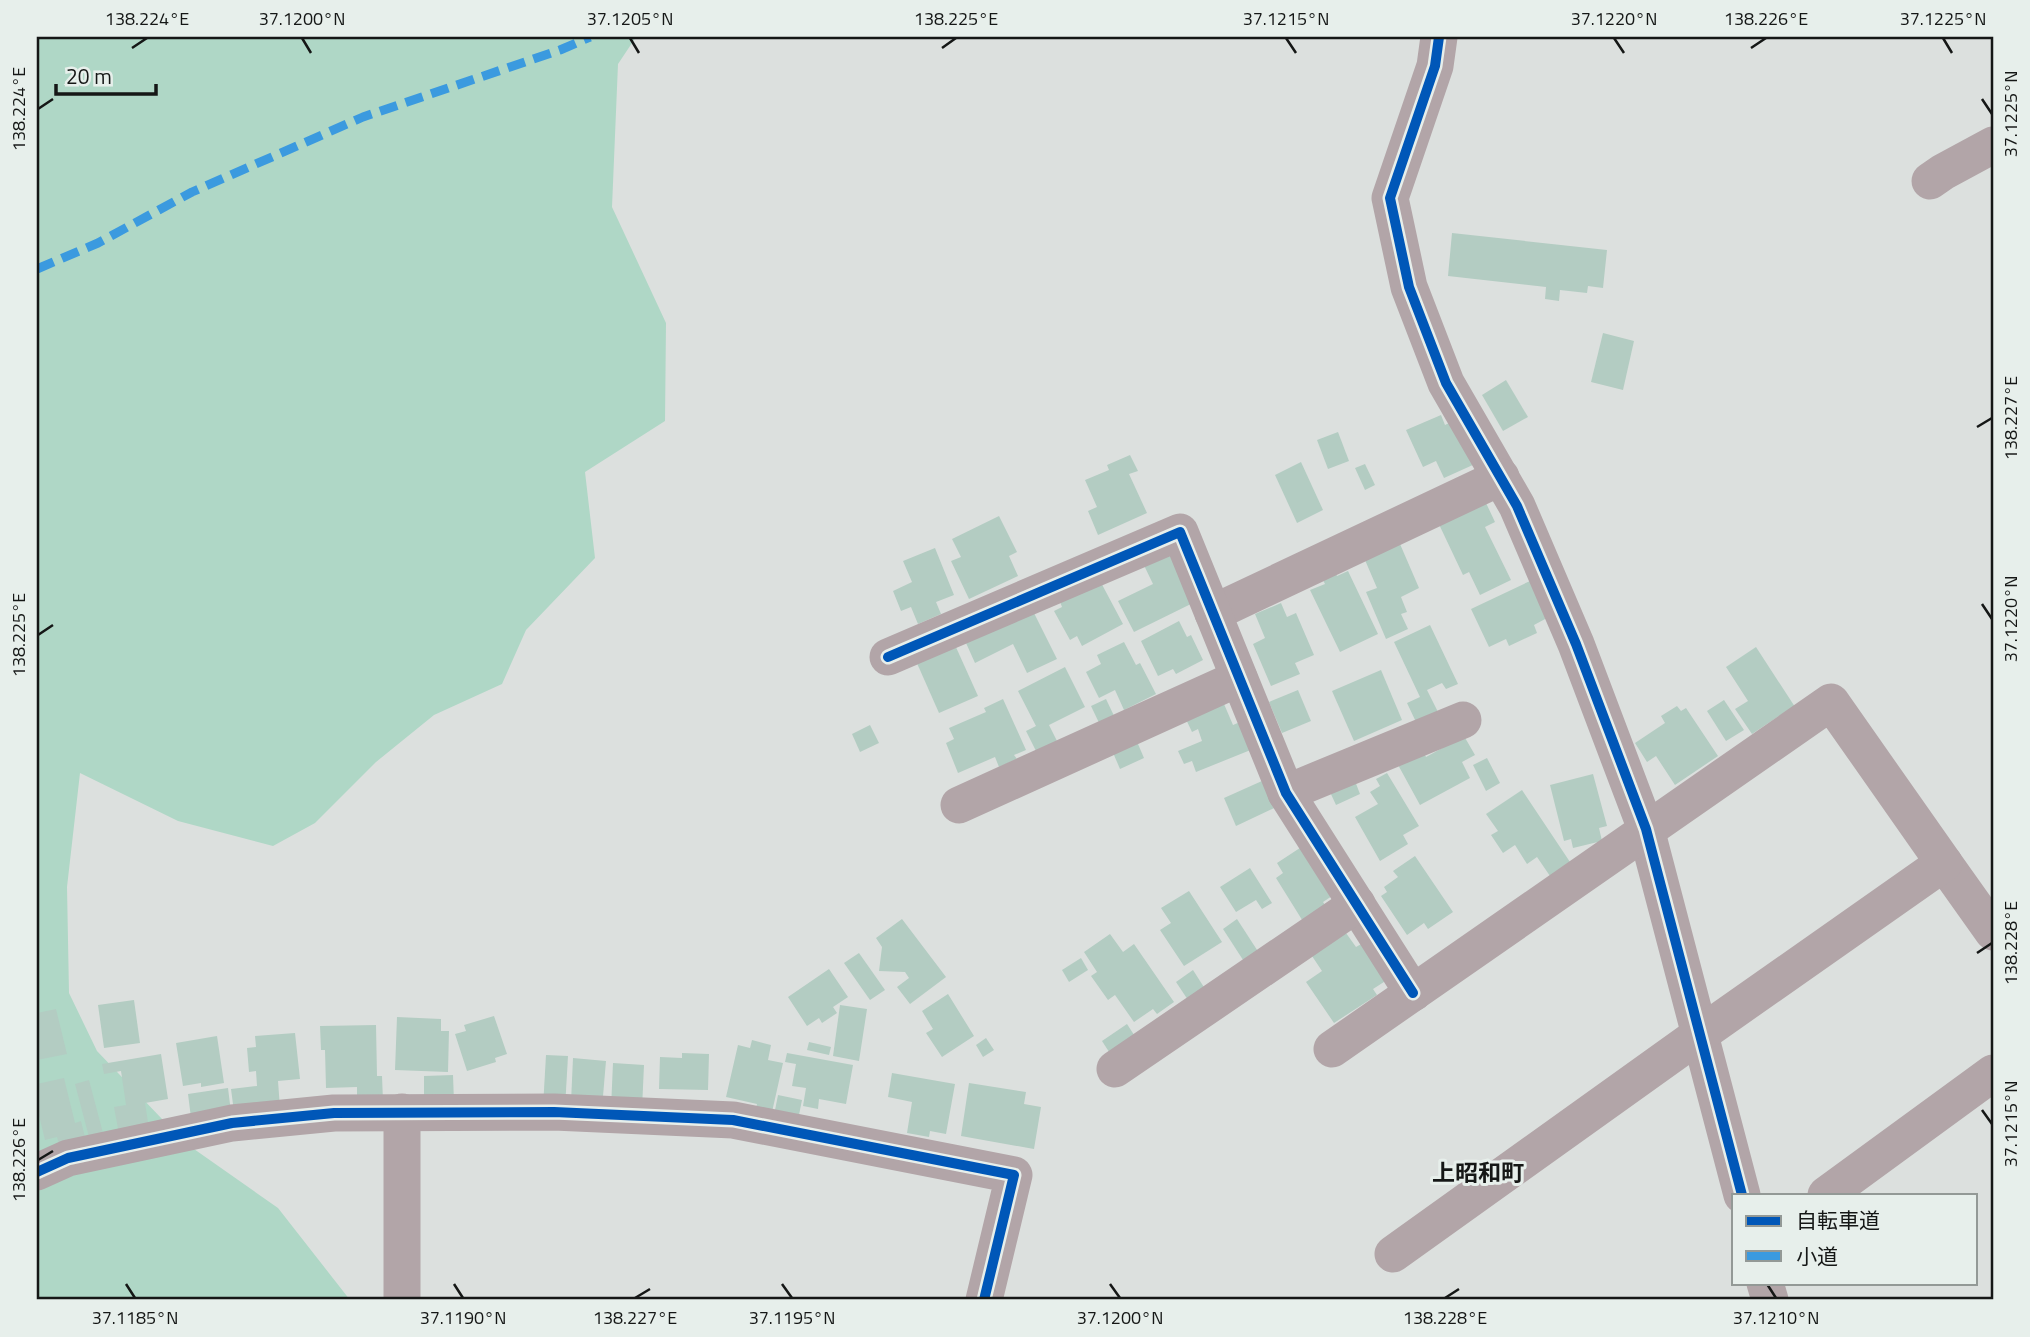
<svg xmlns="http://www.w3.org/2000/svg" width="2030" height="1337" font-family="'Titillium Web','Noto Sans JP',sans-serif">
	<style>
		.green { fill: #afd7c6 }
		.building { fill: #b3ccc2 }
		.lines { fill: none; stroke-linecap: round; stroke-linejoin: round }
		.minor { stroke: #b2a5a8; stroke-width: 37 }
		.quiet { stroke: #3b9adf; stroke-width: 9; stroke-dasharray: 18 9; stroke-linecap: butt }
		.cycleway-casing { stroke: #e7efeb; stroke-width: 15 }
		.cycleway { stroke: #0057b8; stroke-width: 10 }
		.ticks { fill: none; stroke: #151716; stroke-width: 2.5 }
		.labels { text-anchor: middle; stroke-width: 6; stroke-linejoin: round; paint-order: stroke }
		.neighbourhood-label { font-size: 23px; font-weight: bold; fill: #151716; stroke: #e7efeb }
		.neatline { fill: none; stroke: #151716; stroke-width: 2.5 }
		.ticks-label { font-size: 18px; text-anchor: middle; fill: #151716 }
	</style>
	<rect width="100%" height="100%" fill="#dce0de"/>
	<polygon class="green" points="37,37 636,37 618,64 612,207 666,323 665,421 585,472 595,558 526,630 502,684 434,715 376,762 315,823 273,846 178,821 80,773 67,887 69,993 97,1051 184,1142 278,1208 350,1300 37,1300"/>
	<g class="building">
		<polygon points="1452,233 1607,250 1603,288 1588,286 1587,293 1560,290 1559,301 1545,299 1546,287 1448,276"/>
		<polygon points="1603,333 1634,341 1623,390 1591,382"/>
		<polygon points="1506,380 1528,417 1503,431 1482,395"/>
		<polygon points="1441,415 1445,425 1455,420 1475,464 1444,478 1436,461 1423,467 1406,430"/>
		<polygon points="1338,432 1349,461 1328,469 1317,440"/>
		<polygon points="1130,455 1138,471 1129,474 1147,513 1098,535 1088,511 1097,507 1085,480 1109,470 1107,465"/>
		<polygon points="1301,462 1323,510 1297,523 1275,475"/>
		<polygon points="1365,464 1375,485 1365,490 1355,468"/>
		<polygon points="1486,503 1495,522 1485,527 1511,580 1480,595 1469,572 1463,575 1436,518"/>
		<polygon points="999,516 1017,552 1009,556 1018,576 969,599 951,561 961,557 952,539"/>
		<polygon points="1168,542 1197,601 1134,632 1118,601 1153,584 1140,557"/>
		<polygon points="1400,544 1419,588 1401,597 1407,612 1401,614 1408,629 1386,639 1366,592 1377,588 1365,560"/>
		<polygon points="935,548 954,595 936,602 941,614 918,624 911,607 901,611 893,591 912,582 903,561"/>
		<polygon points="1334,569 1337,576 1348,571 1378,634 1340,652 1310,590 1325,584 1321,576"/>
		<polygon points="1098,577 1123,624 1082,646 1077,636 1070,640 1054,611 1062,607 1059,599"/>
		<polygon points="1530,581 1547,618 1534,625 1537,633 1509,646 1506,639 1489,647 1471,609"/>
		<polygon points="1281,603 1287,617 1296,613 1314,655 1295,663 1300,674 1271,686 1253,644 1265,638 1255,614"/>
		<polygon points="1032,609 1057,659 1027,673 1013,644 975,663 962,634"/>
		<polygon points="1179,621 1187,637 1191,635 1203,660 1176,674 1173,669 1158,676 1141,641"/>
		<polygon points="1430,625 1458,684 1446,689 1442,683 1427,690 1438,712 1416,722 1407,703 1420,697 1394,642"/>
		<polygon points="1124,642 1136,665 1140,663 1156,694 1124,710 1115,690 1099,698 1086,672 1101,664 1097,655"/>
		<polygon points="955,645 978,696 939,713 916,661"/>
		<polygon points="1756,647 1797,710 1782,714 1752,734 1735,709 1748,701 1726,667"/>
		<polygon points="1065,667 1085,707 1049,725 1058,743 1037,753 1026,731 1036,726 1018,691"/>
		<polygon points="1381,670 1402,720 1354,741 1332,691"/>
		<polygon points="1298,690 1311,721 1282,733 1269,702"/>
		<polygon points="1221,697 1233,725 1247,719 1258,747 1196,772 1192,761 1184,764 1178,751 1202,741 1198,729 1192,732 1183,713"/>
		<polygon points="1003,699 1026,750 1014,755 1017,759 999,767 995,757 958,773 946,743 954,739 949,728 986,712 984,708"/>
		<polygon points="1106,699 1116,720 1101,727 1091,706"/>
		<polygon points="1724,700 1744,730 1726,741 1707,711"/>
		<polygon points="1677,706 1681,711 1686,708 1718,756 1675,785 1656,756 1647,762 1635,743 1665,723 1661,716"/>
		<polygon points="870,725 879,743 860,752 852,734"/>
		<polygon points="1464,736 1475,755 1462,762 1470,778 1420,805 1397,763 1422,749 1426,757"/>
		<polygon points="1135,737 1144,758 1120,769 1111,748"/>
		<polygon points="1487,758 1500,783 1486,791 1473,765"/>
		<polygon points="1387,773 1419,826 1403,835 1408,844 1380,861 1355,817 1378,804 1370,792 1380,786 1376,779"/>
		<polygon points="1593,774 1607,826 1599,828 1602,841 1573,848 1571,839 1564,841 1550,785"/>
		<polygon points="1273,776 1285,803 1236,826 1224,798"/>
		<polygon points="1355,781 1360,794 1336,805 1330,792"/>
		<polygon points="1522,790 1570,862 1550,876 1537,857 1527,864 1515,845 1503,853 1491,835 1498,831 1486,814"/>
		<polygon points="1306,844 1338,892 1323,902 1327,908 1304,923 1276,878 1283,873 1277,863"/>
		<polygon points="1415,856 1453,912 1428,929 1424,923 1407,935 1381,896 1387,892 1384,887 1398,877 1393,871"/>
		<polygon points="1250,868 1272,903 1262,909 1256,900 1236,912 1220,887"/>
		<polygon points="1189,891 1222,942 1184,966 1160,930 1171,923 1161,908"/>
		<polygon points="902,919 946,977 910,1004 897,987 909,978 905,972 879,971 882,947 876,938"/>
		<polygon points="1237,919 1259,953 1245,963 1223,929"/>
		<polygon points="1346,933 1356,947 1363,943 1387,980 1373,989 1377,995 1334,1023 1306,982 1322,971 1312,956"/>
		<polygon points="1110,934 1123,952 1134,944 1174,1002 1157,1014 1153,1009 1134,1022 1115,995 1108,1000 1091,976 1097,972 1084,952"/>
		<polygon points="859,953 885,990 870,1000 844,963"/>
		<polygon points="1081,958 1088,970 1069,982 1062,970"/>
		<polygon points="829,969 848,997 833,1007 837,1013 822,1023 819,1018 807,1026 788,997"/>
		<polygon points="1193,970 1207,992 1190,1003 1176,982"/>
		<polygon points="948,994 974,1036 942,1057 926,1033 933,1029 922,1011"/>
		<polygon points="134,1000 140,1043 104,1048 98,1005"/>
		<polygon points="840,1005 867,1009 859,1061 833,1056"/>
		<polygon points="56,1009 67,1054 37,1060 37,1013"/>
		<polygon points="494,1016 507,1054 495,1058 496,1062 467,1071 455,1034 466,1031 464,1025"/>
		<polygon points="397,1017 441,1019 441,1031 449,1031 448,1072 395,1070"/>
		<polygon points="1127,1024 1138,1041 1113,1058 1102,1041"/>
		<polygon points="376,1025 377,1076 382,1076 383,1101 357,1102 357,1087 326,1088 325,1050 321,1050 320,1026"/>
		<polygon points="295,1033 300,1079 278,1081 280,1108 234,1112 231,1089 257,1086 256,1071 249,1072 247,1048 256,1047 255,1036"/>
		<polygon points="217,1036 224,1083 201,1087 201,1083 183,1086 176,1043"/>
		<polygon points="986,1038 994,1050 983,1057 976,1045"/>
		<polygon points="752,1040 771,1045 768,1060 783,1063 770,1121 754,1118 757,1104 726,1097 738,1045 750,1048"/>
		<polygon points="809,1042 831,1047 829,1055 807,1050"/>
		<polygon points="682,1053 709,1054 708,1090 659,1089 660,1057 682,1058"/>
		<polygon points="787,1053 853,1065 846,1104 819,1099 818,1109 803,1106 806,1088 792,1086 796,1064 785,1062"/>
		<polygon points="161,1054 168,1099 145,1103 149,1129 119,1134 114,1107 126,1105 121,1071 104,1074 102,1064"/>
		<polygon points="546,1055 568,1056 565,1108 543,1107"/>
		<polygon points="573,1058 606,1061 602,1108 571,1102"/>
		<polygon points="613,1063 644,1065 642,1109 611,1108"/>
		<polygon points="892,1073 955,1084 946,1134 930,1131 929,1137 907,1133 912,1102 888,1097"/>
		<polygon points="453,1075 454,1102 424,1103 424,1076"/>
		<polygon points="64,1078 75,1123 81,1121 86,1141 60,1148 57,1137 45,1140 37,1107 37,1084"/>
		<polygon points="89,1080 103,1133 89,1137 75,1084"/>
		<polygon points="969,1083 1026,1092 1024,1104 1041,1107 1034,1149 961,1136"/>
		<polygon points="228,1088 231,1112 191,1118 188,1094"/>
		<polygon points="778,1095 802,1100 797,1125 773,1120"/>
	</g>
	<g class="lines">
		<g class="minor">
			<polyline points="1439,37 1435,66 1390,198 1409,287 1446,383 1517,506 1576,644 1646,829 1742,1195"/>
			<polyline points="1930,181 1943,172 1993,145"/>
			<polyline points="1213,613 1501,477"/>
			<polyline points="888,657 1180,532 1286,793 1413,993"/>
			<polyline points="1286,793 1463,720"/>
			<polyline points="959,805 1239,678"/>
			<polyline points="1944,863 1993,932"/>
			<polyline points="1332,1049 1831,702 1944,863 1699,1035 1393,1254"/>
			<polyline points="1115,1069 1357,904"/>
			<polyline points="37,1172 68,1158 232,1123 334,1113 554,1112 733,1120 1014,1175 984,1300"/>
			<polyline points="1826,1195 1993,1073"/>
			<polyline points="1765,1283 1770,1300"/>
			<polyline points="402,1300 402,1112"/>
		</g>
		<polyline class="quiet" points="37,269 98,243 192,192 363,117 560,50 590,37"/>
		<defs>
			<g id="cycleway">
				<polyline points="1439,37 1435,66 1390,198 1409,287 1446,383 1517,506 1576,644 1646,829 1742,1195"/>
				<polyline points="888,657 1180,532 1286,793 1413,993"/>
				<polyline points="37,1172 68,1158 232,1123 334,1113 554,1112 733,1120 1014,1175 984,1300"/>
			</g>
		</defs>
		<use href="#cycleway" class="cycleway-casing"/>
		<use href="#cycleway" class="cycleway"/>
	</g>
	<path class="ticks" d="M302,38L311,53M630,38L639,53M1286,38L1296,53M1614,38L1624,53M1943,38L1952,53M132,48L147,38M942,48L956,38M1751,48L1766,38M1982,99L1992,114M38,109L53,99M1977,427L1992,418M1982,604L1992,619M38,635L53,625M1977,953L1992,943M1982,1110L1992,1124M38,1160L53,1151M126,1284L135,1298M454,1284L463,1298M782,1284L792,1298M1110,1284L1120,1298M1767,1284L1776,1298M635,1298L650,1289M1445,1298L1459,1289"/>
	<g class="labels">
		<g class="neighbourhood-label">
			<text x="1478" y="1181">上昭和町</text>
		</g>
	</g>
	<rect width="2030" height="1337" fill="none" stroke="#e7efeb" stroke-width="77"/>
	<rect x="1732" y="1194" width="245" height="91" fill="#e7efeb" stroke="#939996" stroke-width="2"/>
	<rect x="1746" y="1216" width="35" height="10" fill="#0057b8" stroke="#939996" stroke-width="2"/>
	<text x="1796" y="1228" font-size="21" fill="#151716">自転車道</text>
	<rect x="1746" y="1251" width="35" height="10" fill="#3b9adf" stroke="#939996" stroke-width="2"/>
	<text x="1796" y="1264" font-size="21" fill="#151716">小道</text>
	<path d="M56 84v10h100v-10" fill="none" stroke="#151716" stroke-width="3.5"/>
	<text x="66" y="84" font-size="21" fill="#151716" stroke="#e7efeb" stroke-width="5" paint-order="stroke">20 m</text>
	<rect x="38" y="38" width="1954" height="1260" class="neatline"/>
	<g class="ticks-label">
		<text x="147" y="25">138.224°E</text>
		<text x="302" y="25">37.1200°N</text>
		<text x="630" y="25">37.1205°N</text>
		<text x="956" y="25">138.225°E</text>
		<text x="1286" y="25">37.1215°N</text>
		<text x="1614" y="25">37.1220°N</text>
		<text x="1766" y="25">138.226°E</text>
		<text x="1943" y="25">37.1225°N</text>
		<text transform="translate(19 109) rotate(-90)" y="6">138.224°E</text>
		<text transform="translate(2011 114) rotate(-90)" y="6">37.1225°N</text>
		<text transform="translate(2011 418) rotate(-90)" y="6">138.227°E</text>
		<text transform="translate(2011 619) rotate(-90)" y="6">37.1220°N</text>
		<text transform="translate(19 635) rotate(-90)" y="6">138.225°E</text>
		<text transform="translate(2011 943) rotate(-90)" y="6">138.228°E</text>
		<text transform="translate(2011 1124) rotate(-90)" y="6">37.1215°N</text>
		<text transform="translate(19 1160) rotate(-90)" y="6">138.226°E</text>
		<text x="135" y="1324">37.1185°N</text>
		<text x="463" y="1324">37.1190°N</text>
		<text x="635" y="1324">138.227°E</text>
		<text x="792" y="1324">37.1195°N</text>
		<text x="1120" y="1324">37.1200°N</text>
		<text x="1445" y="1324">138.228°E</text>
		<text x="1776" y="1324">37.1210°N</text>
	</g>
</svg>
